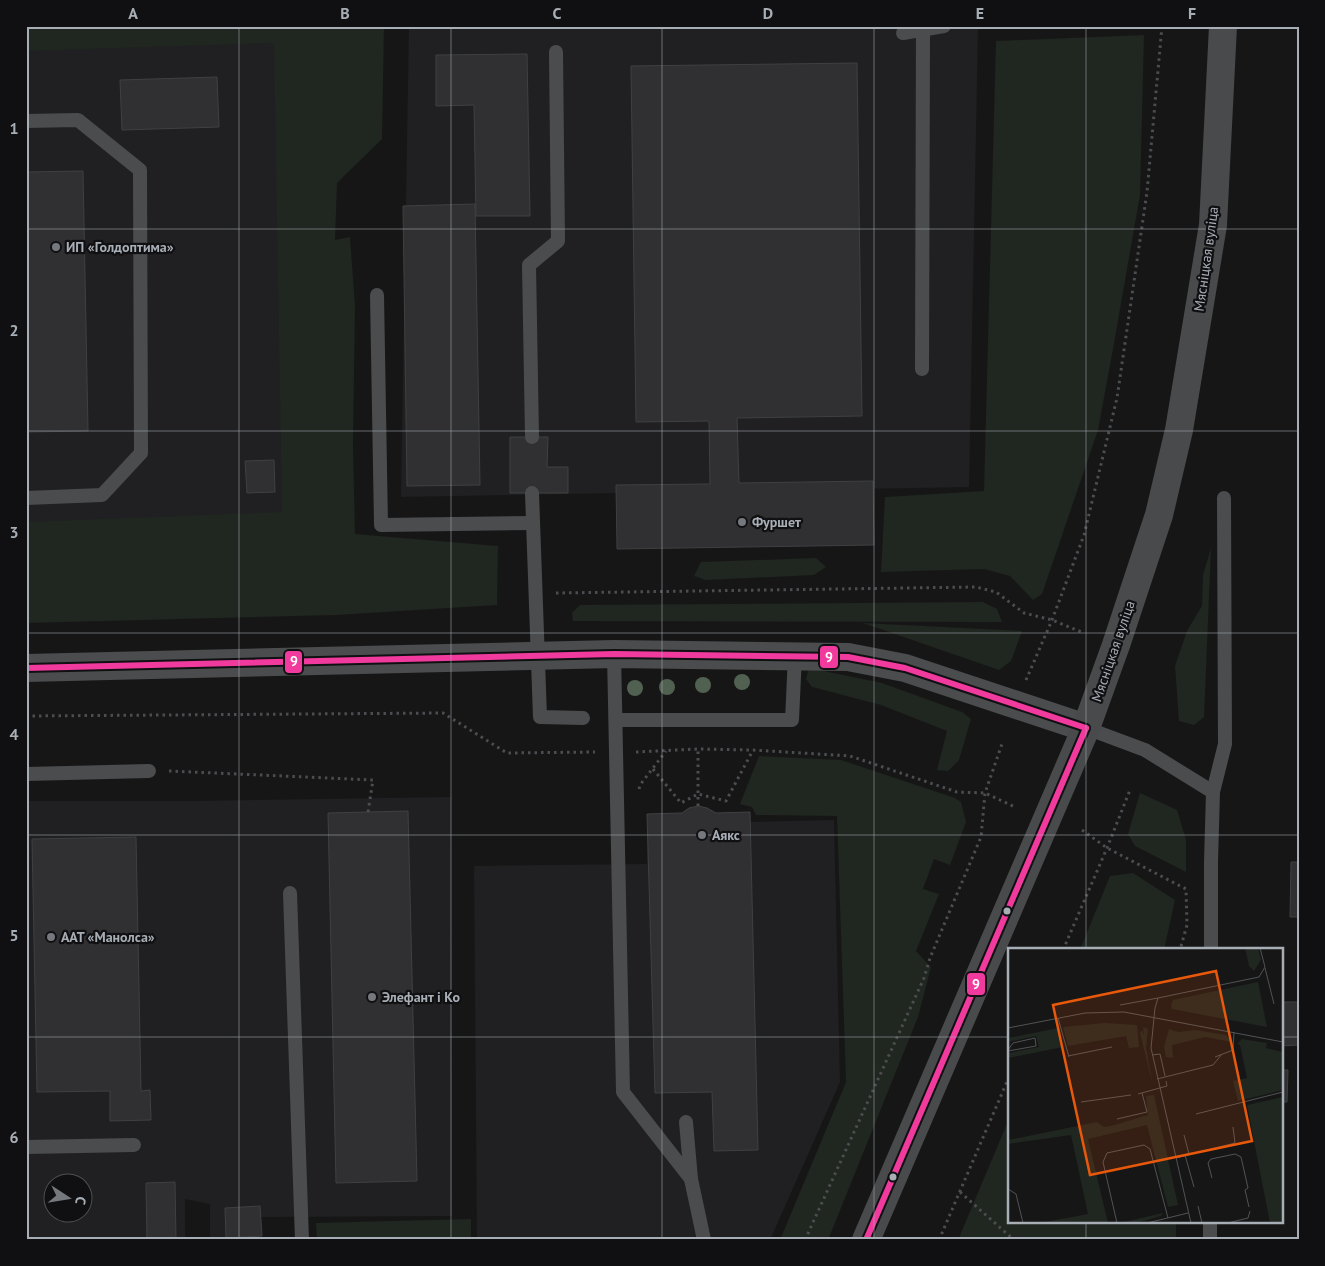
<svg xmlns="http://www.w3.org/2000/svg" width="1325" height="1266" font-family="'PT Sans',sans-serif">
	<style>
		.built { fill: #202022; fill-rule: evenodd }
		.green { fill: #202620 }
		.building { fill: #303032; stroke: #3e4042 }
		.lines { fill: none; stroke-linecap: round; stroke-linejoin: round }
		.path { stroke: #4c4d50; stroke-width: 3; stroke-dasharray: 2.5 4; stroke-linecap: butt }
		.service { stroke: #4a4c4e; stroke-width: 14 }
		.tertiary { stroke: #4a4c4e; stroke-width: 28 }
		.secondary { stroke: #494a4c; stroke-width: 28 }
		.bus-1-casing { stroke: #101012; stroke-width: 10 }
		.bus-1 { stroke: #f13a9d; stroke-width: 6 }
		.tree { fill: #516151 }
		.grid { fill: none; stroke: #a8aeb6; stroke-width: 1; stroke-opacity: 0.55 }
		.poi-dot { fill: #75797e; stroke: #101012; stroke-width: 2 }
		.bus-dot { fill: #a8aeb6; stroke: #101012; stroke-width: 2 }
		.labels { text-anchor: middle; stroke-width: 4.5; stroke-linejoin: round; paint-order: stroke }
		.poi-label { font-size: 14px; font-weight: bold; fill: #a8aeb6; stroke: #101012; text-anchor: start }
		.street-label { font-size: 14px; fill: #a8aeb6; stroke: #101012 }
		.inset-road { fill: none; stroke: #505356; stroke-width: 1 }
		.view { fill: #e8590c; fill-opacity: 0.15; stroke: #e8590c; stroke-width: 2.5 }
		.inset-edge { fill: none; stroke: #a8aeb6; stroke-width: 2.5 }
		.line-badge { stroke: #101012; stroke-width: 2 }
		.badge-label { font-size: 14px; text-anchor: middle; font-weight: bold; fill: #fff }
		.neatline { fill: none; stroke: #a8aeb6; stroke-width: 2 }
		.grid-label { font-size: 16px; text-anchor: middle; font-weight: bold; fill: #a8aeb6 }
	</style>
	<rect width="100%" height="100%" fill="#161616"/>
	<g class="built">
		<polygon points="26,26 307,26 329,581 26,589"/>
		<polygon points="409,26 978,26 969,487 401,497"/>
		<path d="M451,797L452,1216L261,1217L262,1236L210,1240V1204L185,1199V1240H26V801H193ZM52,1184H82V1214H52Z"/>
		<polygon points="707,808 716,813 750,812 750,822 834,820 840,1082 770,1240 477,1240 474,866 647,864 647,814 682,813"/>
	</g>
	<g class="green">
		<polygon points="26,26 384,26 382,139 337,183 335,240 350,237 355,306 353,444 355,534 498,546 497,605 336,615 26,623 26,522 282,512 274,43 26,51"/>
		<polygon points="1144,35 1140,195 1113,349 1098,430 1042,594 1033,600 1010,576 984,569 881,572 885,497 984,491 996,41"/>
		<polygon points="1211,548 1204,717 1194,725 1179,721 1175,666 1187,631 1202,606 1203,575"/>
		<polygon points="816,558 826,567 814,575 706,580 694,576 701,562"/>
		<polygon points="983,602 997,609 1002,622 573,621 572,613 580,605"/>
		<polygon points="863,623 1022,631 1011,661 999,670"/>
		<polygon points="809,668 882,683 962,712 971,719 959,760 948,771 937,770 947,731 881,705 812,687 806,679"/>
		<polygon points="759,756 841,760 955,798 961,802 966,822 950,865 934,859 923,889 939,894 916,951 931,967 918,1017 828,1240 780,1240 846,1082 837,816 756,815 752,807 740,804"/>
		<polygon points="1140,793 1177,810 1186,840 1186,872 1135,846 1128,834"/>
		<polygon points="1133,873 1175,900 1164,950 1080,950 1110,876"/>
		<polygon points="1009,1119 1009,1222 1176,1222 1176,1240 958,1240"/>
		<polygon points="471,1219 471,1240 317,1240 316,1223"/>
	</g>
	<g class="building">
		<polygon points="527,54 530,216 476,216 474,105 436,106 436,55"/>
		<polygon points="857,63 862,416 737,418 739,483 873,481 874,545 617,549 616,485 710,484 709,421 636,422 631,66"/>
		<polygon points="217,77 219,127 122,130 120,80"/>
		<polygon points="83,171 88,431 26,432 26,172"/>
		<polygon points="475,204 480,485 407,486 403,206"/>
		<polygon points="510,437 548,437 547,467 568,467 568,493 510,493"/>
		<polygon points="274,460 275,492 247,493 245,461"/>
		<polygon points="698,806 707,808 716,813 750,812 758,1150 714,1151 712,1092 655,1093 647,814 682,813 689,808"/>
		<polygon points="408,811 417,1181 336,1183 328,813"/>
		<polygon points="136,837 141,1091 150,1090 151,1120 110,1121 110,1091 37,1092 32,839"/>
		<polygon points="1291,862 1299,862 1299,917 1290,917"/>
		<polygon points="1281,1002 1299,1002 1299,1045 1281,1046"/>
		<polygon points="1281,1070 1288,1070 1287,1102 1281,1102"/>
		<polygon points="175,1182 176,1240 147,1240 146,1183"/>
		<polygon points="260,1206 262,1236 226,1238 225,1208"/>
	</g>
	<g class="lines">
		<g class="path">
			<polyline points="556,593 976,587 996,592 1024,613 1052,620 1084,633"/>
			<polyline points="1026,680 1052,620 1084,535 1117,398 1147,192 1162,26"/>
			<polyline points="26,716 443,713 507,753 595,752"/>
			<polyline points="636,752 698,749 753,750 850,756 957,792 985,793 1015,807"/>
			<polyline points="653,769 681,803 698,794 726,801 753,750"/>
			<polyline points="169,771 373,780 368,812"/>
			<polyline points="639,789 640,785 666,751"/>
			<polyline points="698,806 698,749"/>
			<polyline points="1082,830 1107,848 1186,889 1187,925 1180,950"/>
			<polyline points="1063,950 1107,848 1130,790"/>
			<polyline points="960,1192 1014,1240"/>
			<polyline points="805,1240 924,978 930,958 981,837 985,793 1003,741"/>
			<polyline points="939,1240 1009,1077"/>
		</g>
		<g class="service">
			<polyline points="903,33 944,26"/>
			<polyline points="26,121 78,120 140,170 141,453 102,495 26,498"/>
			<polyline points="377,295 381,525 533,523"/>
			<polyline points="922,369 923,29"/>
			<polyline points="532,437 529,265 558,241 556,52"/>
			<polyline points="532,493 540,717 583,718"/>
			<polyline points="614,654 623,1092 691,1179"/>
			<polyline points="617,720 792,720 795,655"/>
			<polyline points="1086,728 1145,750 1213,792 1211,862 1211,950"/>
			<polyline points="26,774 149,771"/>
			<polyline points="1213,792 1225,744 1224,498"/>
			<polyline points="290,893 302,1240"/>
			<polyline points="686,1122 691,1179 704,1240"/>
			<polyline points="26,1147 134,1145"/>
			<polyline points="1210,1240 1210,1222"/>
		</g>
		<polyline class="tertiary" points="26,668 614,654 848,657 905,668 1086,728"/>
		<polyline class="secondary" points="866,1240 1086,728 1116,645 1159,515 1179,430 1213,225 1223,26"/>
		<defs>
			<g id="bus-1">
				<polyline points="26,668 614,654 848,657 905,668 1086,728"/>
				<polyline points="866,1240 1086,728"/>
			</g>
		</defs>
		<use href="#bus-1" class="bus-1-casing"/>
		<use href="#bus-1" class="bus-1"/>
	</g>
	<g class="tree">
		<circle cx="742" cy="682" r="8"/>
		<circle cx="703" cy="685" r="8"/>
		<circle cx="667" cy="687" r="8"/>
		<circle cx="635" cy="688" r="8"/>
	</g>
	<path class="grid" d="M239,26V1240M451,26V1240M662,26V1240M874,26V1240M1086,26V950M26,229H1299M26,431H1299M26,633H1299M26,835H1299M26,1037H1009M1281,1037H1299M1086,1222V1240"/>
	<g class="poi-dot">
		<circle cx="56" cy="247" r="5"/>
		<circle cx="742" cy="522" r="5"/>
		<circle cx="702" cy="835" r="5"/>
		<circle cx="51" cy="937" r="5"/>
		<circle cx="372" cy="997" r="5"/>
	</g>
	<g class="bus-dot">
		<circle cx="1007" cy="911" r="4.5"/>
		<circle cx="893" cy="1177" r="4.5"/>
	</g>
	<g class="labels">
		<g class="poi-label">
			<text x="66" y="252">ИП «Голдоптима»</text>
			<text x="752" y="527">Фуршет</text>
			<text x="712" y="840">Аякс</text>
			<text x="61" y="942">ААТ «Манолса»</text>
			<text x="382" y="1002">Элефант і Ко</text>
		</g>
		<g class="street-label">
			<text transform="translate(1206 259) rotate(-82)" y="5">Мясніцкая вуліца</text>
			<text transform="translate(1113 651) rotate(-71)" y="5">Мясніцкая вуліца</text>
		</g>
	</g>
	<g transform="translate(1008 948)">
		<rect width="275" height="275" fill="#161616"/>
		<path d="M237,0H250L253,12L246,23L241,18ZM250,34L259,79L164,61L163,58L165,52ZM96,75L129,77L131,99L121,100L118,88L60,98L55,79ZM135,79L140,81L138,100L145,137L132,85L134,82L136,88ZM50,80L55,99L0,110L1,105L31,99L28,88L0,94V90ZM161,81L170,84L187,82L218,87L224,94L197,89L164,97L165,110L158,109L156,99ZM234,91L259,95L258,100L275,104V142L230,153L225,133L239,130L232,97L229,96ZM146,147L170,257L160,259L139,177L80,191L100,275H31L80,266L63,187L0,196V192L89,174L96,179L103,178L140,167L138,148ZM275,149V275H262L239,157ZM155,265L153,268L128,275H112Z" fill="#202620"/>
		<path class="inset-road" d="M257,20L266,56M112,57L150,50M50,70L61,109M0,80L77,65L116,64L275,94M0,102L5,95L27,90L28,98L0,103M144,107L152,106L157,128M60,108L104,99M207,109L225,102L226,84M149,131L205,117L214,106M130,146L159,138L158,133M73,154L123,147M188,166L275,144M109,171L139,164L134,145M176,187L181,206M177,207L186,239M168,210L227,195L225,179M204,230L200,215L203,211L227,206L233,209L240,240L237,242L241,259M0,241L8,246L15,275M190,258L194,275M109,275L95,214L99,205L136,197L142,201L160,270M139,275L180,265M183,275L143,100L147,60L150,50L251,29L257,19L252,0M220,275L240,270L242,263"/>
		<path class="view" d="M208,23L244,193L82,227L45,57Z"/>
		<rect width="275" height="275" class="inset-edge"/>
	</g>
	<g class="line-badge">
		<rect x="819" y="645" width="20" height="24" rx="5" fill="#f13a9d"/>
		<rect x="284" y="650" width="19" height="24" rx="5" fill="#f13a9d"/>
		<rect x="966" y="972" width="20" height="24" rx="5" fill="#f13a9d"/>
	</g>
	<g class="badge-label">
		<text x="829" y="662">9</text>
		<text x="294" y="666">9</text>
		<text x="976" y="989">9</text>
	</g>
	<rect width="1325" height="1266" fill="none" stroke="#101012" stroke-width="55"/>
	<g transform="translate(68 1198) rotate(102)"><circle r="24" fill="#101012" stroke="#4d4f54"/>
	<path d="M0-4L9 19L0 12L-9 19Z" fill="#75797e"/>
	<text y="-8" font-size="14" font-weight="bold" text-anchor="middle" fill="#a8aeb6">С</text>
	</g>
	<rect x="28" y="28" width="1270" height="1210" class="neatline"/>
	<g class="grid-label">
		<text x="133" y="19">A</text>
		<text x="345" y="19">B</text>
		<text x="557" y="19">C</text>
		<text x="768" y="19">D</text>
		<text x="980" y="19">E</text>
		<text x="1192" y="19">F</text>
		<text x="14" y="134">1</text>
		<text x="14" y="336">2</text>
		<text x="14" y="538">3</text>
		<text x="14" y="740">4</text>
		<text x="14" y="941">5</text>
		<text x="14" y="1143">6</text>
	</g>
</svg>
